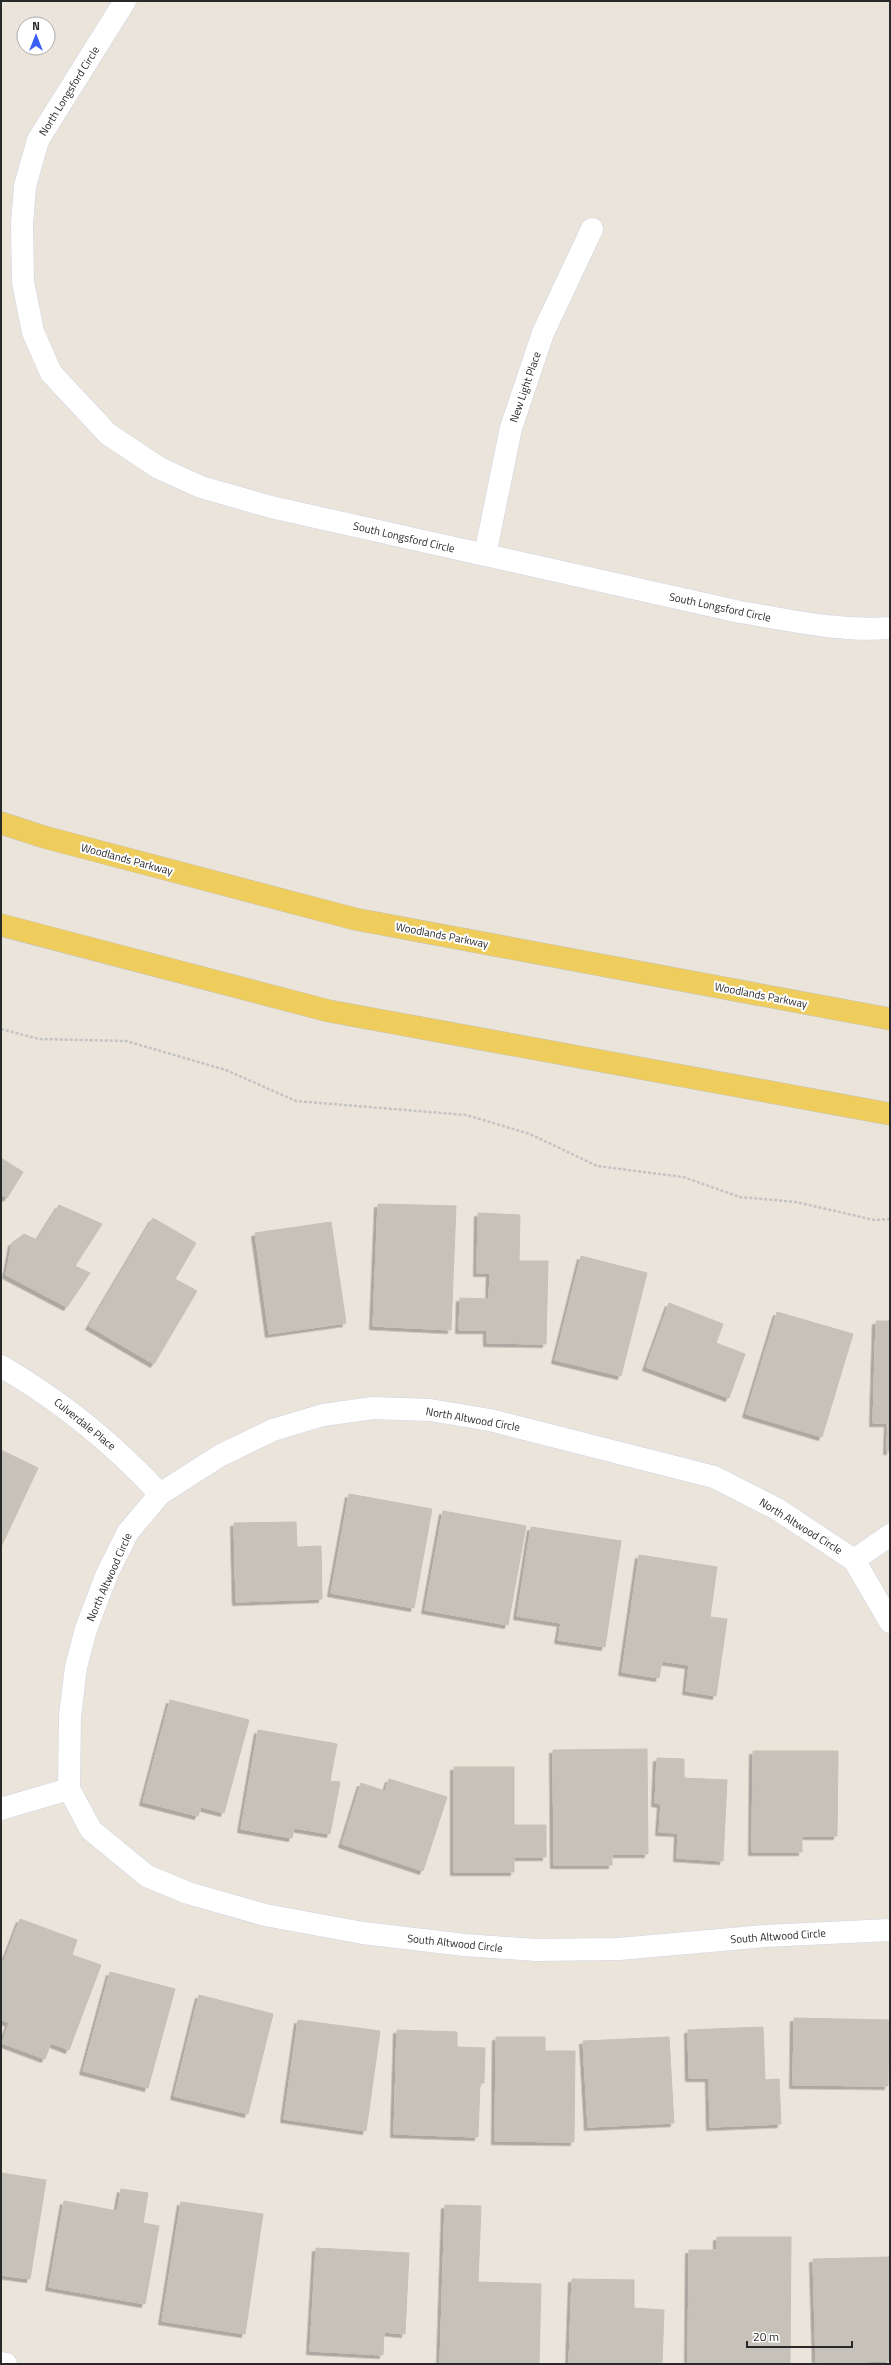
<svg xmlns="http://www.w3.org/2000/svg" width="891" height="2365" font-family="'Titillium Web',sans-serif">
	<style>
		.building { fill: #c7c2b9; stroke: #c7c0b5; filter: url(#shadow) }
		.lines { fill: none; stroke-linecap: round; stroke-linejoin: round }
		.minor-casing { stroke: #d0d4e2; stroke-width: 23 }
		.primary-casing { stroke: #c3c3c3; stroke-width: 23 }
		.path { stroke: #c3c3c3; stroke-width: 2.5; stroke-dasharray: 3 2; stroke-linecap: butt }
		.minor { stroke: #fff; stroke-width: 22 }
		.primary { stroke: #efcd5c; stroke-width: 22 }
		.labels { text-anchor: middle; stroke-width: 4; stroke-linejoin: round; paint-order: stroke }
		.street-label { font-size: 11px; fill: #292929; stroke: #fff }
	</style>
	<defs>
		<filter id="shadow"><feDropShadow dx="-3.5" dy="3.5" stdDeviation="0" flood-color="#0004"/></filter>
	</defs>
	<rect width="100%" height="100%" fill="#ebe4db"/>
	<g class="building">
		<polygon points="1,1158 23,1172 7,1198 1,1194"/>
		<polygon points="378,1204 456,1206 451,1330 373,1326"/>
		<polygon points="59,1205 102,1224 75,1266 90,1273 67,1307 6,1275 12,1243 24,1234 37,1240"/>
		<polygon points="478,1213 520,1215 519,1261 548,1261 546,1344 487,1343 487,1330 459,1330 460,1298 489,1299 490,1273 477,1273"/>
		<polygon points="153,1218 196,1243 175,1279 197,1291 154,1364 89,1326"/>
		<polygon points="331,1222 346,1323 269,1334 255,1233"/>
		<polygon points="581,1256 647,1273 621,1376 555,1360"/>
		<polygon points="669,1303 723,1324 716,1343 745,1354 729,1398 646,1367"/>
		<polygon points="777,1312 853,1334 822,1437 746,1414"/>
		<polygon points="876,1321 890,1321 890,1451 887,1451 888,1423 873,1423"/>
		<polygon points="1,1450 38,1468 1,1547"/>
		<polygon points="349,1494 432,1509 414,1608 331,1593"/>
		<polygon points="443,1511 526,1526 508,1625 425,1610"/>
		<polygon points="296,1522 297,1547 321,1546 322,1599 236,1602 234,1523"/>
		<polygon points="531,1527 621,1541 605,1647 558,1640 561,1623 517,1616"/>
		<polygon points="639,1555 717,1567 710,1617 727,1619 716,1696 686,1691 689,1665 662,1661 659,1678 622,1672"/>
		<polygon points="170,1700 249,1720 224,1813 201,1807 198,1816 143,1802"/>
		<polygon points="258,1730 337,1744 330,1781 340,1782 330,1834 294,1828 292,1838 241,1829"/>
		<polygon points="647,1749 648,1854 612,1854 612,1865 554,1865 553,1750"/>
		<polygon points="753,1751 838,1751 837,1836 802,1836 802,1852 752,1852"/>
		<polygon points="657,1758 684,1759 684,1778 727,1780 723,1861 677,1858 678,1833 659,1832 661,1804 655,1803"/>
		<polygon points="454,1767 514,1767 514,1825 546,1825 546,1857 514,1857 514,1872 454,1872"/>
		<polygon points="389,1779 447,1797 423,1871 342,1844 361,1783 385,1791"/>
		<polygon points="20,1919 77,1940 72,1955 101,1965 69,2050 51,2043 45,2059 2,2043 9,2023 1,2019 1,1960 4,1961"/>
		<polygon points="110,1972 175,1989 148,2088 83,2071"/>
		<polygon points="199,1995 273,2014 248,2114 174,2096"/>
		<polygon points="794,2018 889,2020 888,2086 793,2085"/>
		<polygon points="298,2020 380,2031 366,2131 284,2119"/>
		<polygon points="763,2027 765,2080 779,2079 781,2124 710,2127 709,2078 689,2078 688,2030"/>
		<polygon points="397,2030 457,2032 457,2047 485,2048 484,2083 480,2083 478,2137 394,2134"/>
		<polygon points="496,2037 545,2037 545,2051 575,2051 574,2142 495,2141"/>
		<polygon points="669,2037 674,2123 588,2127 583,2041"/>
		<polygon points="1,2173 46,2180 30,2279 1,2275"/>
		<polygon points="121,2189 148,2193 143,2223 159,2226 145,2304 49,2287 64,2201 117,2211"/>
		<polygon points="181,2202 263,2214 245,2334 162,2321"/>
		<polygon points="445,2205 481,2206 478,2282 541,2284 539,2364 440,2364"/>
		<polygon points="717,2237 791,2237 790,2364 688,2364 689,2250 717,2250"/>
		<polygon points="316,2248 409,2253 405,2334 384,2332 383,2355 310,2351"/>
		<polygon points="890,2257 890,2361 816,2363 813,2259"/>
		<polygon points="572,2279 634,2280 634,2308 664,2310 662,2364 569,2364"/>
	</g>
	<g class="lines">
		<defs>
			<g id="minor">
				<path d="M125,1L38,140L25,186L22,225L23,282L33,332L51,373L108,434L159,468L201,487L271,507L740,612C789,620 840,632 890,628"/>
				<polyline points="485,555 511,428 543,333 592,229"/>
				<path d="M1,1366C61,1401 113,1443 160,1494"/>
				<polyline points="854,1560 890,1535"/>
				<polyline points="890,1622 854,1560 777,1509 714,1477 490,1420 430,1410 373,1408 323,1415 273,1430 221,1455 160,1494 128,1532 107,1574 86,1629 76,1667 70,1716 69,1789 91,1830 147,1876 188,1893 265,1915 363,1933 465,1945 536,1950 619,1949 765,1936 890,1930"/>
				<polyline points="1,1809 69,1789"/>
				<polyline points="1,2363 6,2364"/>
			</g>
			<g id="primary">
				<polyline points="1,823 44,837 355,919 890,1019"/>
				<polyline points="1,925 329,1011 890,1114"/>
			</g>
		</defs>
		<use href="#minor" class="minor-casing"/>
		<use href="#primary" class="primary-casing"/>
		<polyline class="path" points="1,1029 39,1039 126,1041 226,1070 296,1101 466,1115 530,1134 597,1166 683,1177 740,1197 796,1202 874,1220 890,1219"/>
		<use href="#minor" class="minor"/>
		<use href="#primary" class="primary"/>
	</g>
	<g class="labels">
		<g class="street-label">
			<text transform="translate(69 91) rotate(-58)" y="4">North Longsford Circle</text>
			<text transform="translate(525 387) rotate(-71)" y="4">New Light Place</text>
			<text transform="translate(404 537) rotate(13)" y="4">South Longsford Circle</text>
			<text transform="translate(720 607) rotate(12)" y="4">South Longsford Circle</text>
			<text transform="translate(127 859) rotate(15)" y="4">Woodlands Parkway</text>
			<text transform="translate(442 935) rotate(11)" y="4">Woodlands Parkway</text>
			<text transform="translate(761 995) rotate(11)" y="4">Woodlands Parkway</text>
			<text transform="translate(473 1419) rotate(10)" y="4">North Altwood Circle</text>
			<text transform="translate(85 1424) rotate(39)" y="4">Culverdale Place</text>
			<text transform="translate(801 1526) rotate(32)" y="4">North Altwood Circle</text>
			<text transform="translate(109 1577) rotate(-66)" y="4">North Altwood Circle</text>
			<text transform="translate(778 1936) rotate(-4)" y="4">South Altwood Circle</text>
			<text transform="translate(455 1943) rotate(6)" y="4">South Altwood Circle</text>
		</g>
	</g>
	<rect width="891" height="2365" fill="none" stroke="#292929" stroke-width="4"/>
	<g transform="translate(36 36)"><circle r="19" fill="#ffffff" stroke="#a9a9a9"/>
	<path d="M0-3L7 15L0 10L-7 15Z" fill="#3b5ef8"/>
	<text y="-6" font-size="11" font-weight="bold" text-anchor="middle" fill="#292929">N</text>
	</g>
	<path d="M747 2341v6h105v-6" fill="none" stroke="#292929" stroke-width="2"/>
	<text x="753" y="2341" font-size="12" fill="#292929" stroke="#ffffff" stroke-width="3" paint-order="stroke">20 m</text>
</svg>
